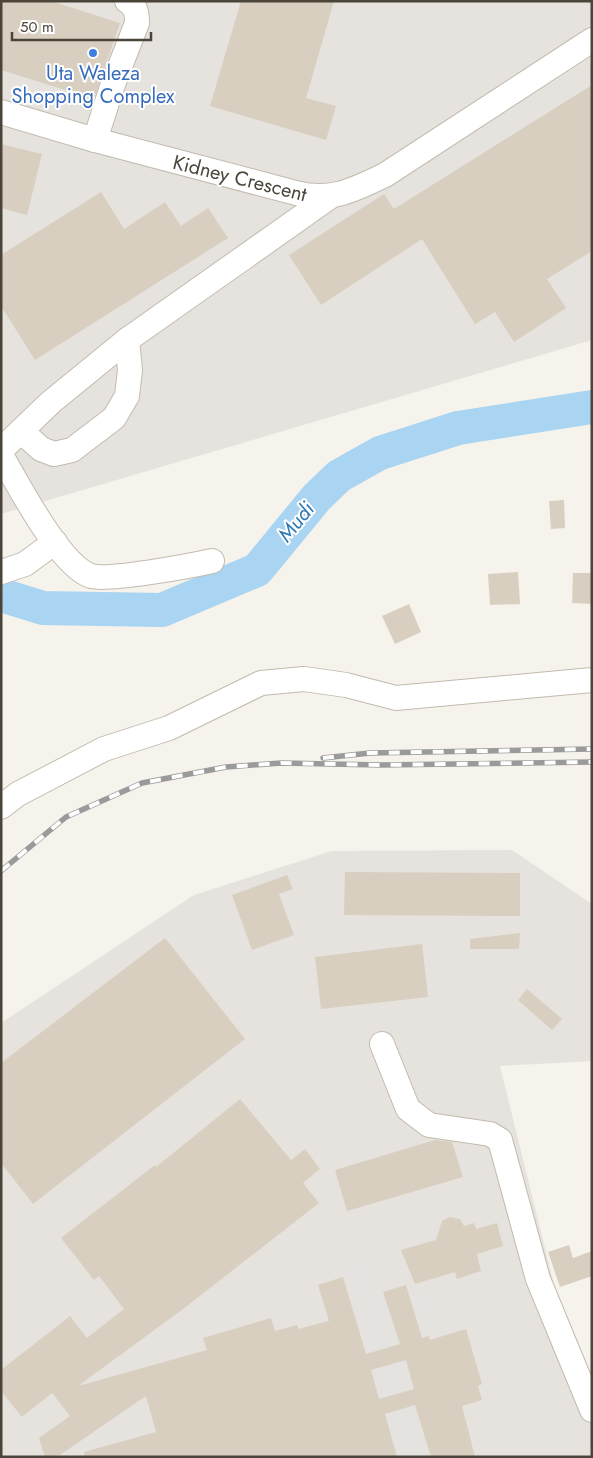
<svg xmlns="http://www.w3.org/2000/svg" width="593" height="1458" font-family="Jost,sans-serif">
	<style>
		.industrial { fill: #e6e2dd }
		.parking { fill: #e5e3e0 }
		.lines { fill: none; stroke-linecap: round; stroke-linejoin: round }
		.stream { stroke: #a9d4f2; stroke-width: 5.5 }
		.river { stroke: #a9d4f2; stroke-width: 34 }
		.building { fill: #d8cfc1; fill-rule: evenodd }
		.minor-casing { stroke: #c2bbae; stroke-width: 26 }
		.minor { stroke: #fff; stroke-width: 24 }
		.rail-casing { stroke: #9a9a9a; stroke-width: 5.5 }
		.rail { stroke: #fff; stroke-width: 4; stroke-dasharray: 11; stroke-linecap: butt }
		.shop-dot { fill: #3f7fe0; stroke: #fff; stroke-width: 2 }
		.labels { text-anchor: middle; stroke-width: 4; stroke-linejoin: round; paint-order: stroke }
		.shop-label { font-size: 20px; fill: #366cbe; stroke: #fff }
		.street-label { font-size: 20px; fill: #4b4439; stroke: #fff }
		.water-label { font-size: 21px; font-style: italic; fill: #2e7ab2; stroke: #fff }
	</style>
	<rect width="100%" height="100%" fill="#f6f3ec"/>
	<g class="industrial">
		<polygon points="1,1 592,1 592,340 1,514"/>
		<polygon points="512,850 592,904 592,1061 500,1066 563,1321 592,1375 592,1457 1,1457 1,1023 194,895 332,851"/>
	</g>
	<polygon class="parking" points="360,1246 377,1296 383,1292 395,1330 418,1323 406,1285 433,1294 445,1330 389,1347 434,1352 413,1385 415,1393 409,1407 415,1405 431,1457 397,1457 382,1403 376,1404 378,1397 347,1274 343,1277 336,1253"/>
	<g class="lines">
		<polyline class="stream" points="1,601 88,615 162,610 180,609 246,586 310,491 337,471 377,447 442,432 457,422 592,407"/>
		<polyline class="river" points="1,595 43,608 162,610 257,570 317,497 339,476 380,453 458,428 592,407"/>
	</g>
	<g class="building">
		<polygon points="1,1 51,1 120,23 94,99 1,70"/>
		<polygon points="241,1 334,1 306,98 336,106 326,140 210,106"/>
		<polygon points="592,85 592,251 547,279 566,308 514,342 495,312 475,324 422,239 321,305 289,255 384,194 394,209"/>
		<polygon points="1,144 42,154 27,215 1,208"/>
		<polygon points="101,192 124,229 165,202 181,226 208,208 228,238 35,360 1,306 1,255"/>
		<polygon points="564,500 565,528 551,529 549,501"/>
		<polygon points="518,572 520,604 490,605 488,574"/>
		<polygon points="573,573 592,573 592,604 572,603"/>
		<polygon points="409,604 421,632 395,644 382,616"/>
		<polygon points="345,872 520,873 520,916 344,915"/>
		<polygon points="287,875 293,889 279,894 294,935 252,950 232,895"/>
		<polygon points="520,933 519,949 470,949 470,939"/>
		<polygon points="165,938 245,1039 33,1204 1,1163 1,1063"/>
		<polygon points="422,944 428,997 321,1009 315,957"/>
		<polygon points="527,989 562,1019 552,1030 518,1000"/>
		<path d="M240,1099L291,1160L305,1149L320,1169L303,1183L319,1203L183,1309L78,1386L207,1350L203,1338L271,1318L275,1331L297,1325L298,1329L329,1321L318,1285L343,1277L366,1354L400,1344L383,1292L406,1285L422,1338L429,1336L430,1340L466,1329L482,1384L478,1386L482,1400L462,1406L475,1457H431L415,1405L385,1414L397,1457H85L84,1452L156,1432L146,1396L57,1457H45L39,1438L70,1416L52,1393L22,1417L1,1391V1370L70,1316L87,1338L124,1309L99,1276L94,1280L61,1238L155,1165L156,1167ZM406,1360L414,1389L379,1399L371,1370Z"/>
		<polygon points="435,1140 452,1142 463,1177 347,1211 335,1170"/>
		<polygon points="450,1217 460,1219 464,1226 474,1223 476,1229 497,1223 503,1246 477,1254 481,1271 457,1279 455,1272 415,1284 401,1250 436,1240 442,1221"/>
		<polygon points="569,1245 573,1258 592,1251 592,1276 560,1287 548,1252"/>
	</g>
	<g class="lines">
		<defs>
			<g id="minor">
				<path d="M1,112L95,140L296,193C332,202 353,190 385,175L592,40"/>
				<path d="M95,140L112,87L137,23C137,13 136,6 127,1"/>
				<polyline points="21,431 41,449 54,454 72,450 114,418 127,396 130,370 127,340"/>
				<polyline points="1,450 51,402 127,340 331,196"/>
				<path d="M1,455C18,484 60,566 91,576C109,581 190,566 212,561"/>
				<polyline points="1,572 25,564 55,542"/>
				<polyline points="1,807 18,794 104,749 169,728 261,683 304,679 346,685 396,698 592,680"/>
				<polyline points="382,1044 408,1109 429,1125 490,1134 500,1140 538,1279 592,1410"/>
			</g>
		</defs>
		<use href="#minor" class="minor-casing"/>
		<use href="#minor" class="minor"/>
		<defs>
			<g id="rail">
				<polyline points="323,758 370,753 592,749"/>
				<polyline points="1,871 66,817 142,783 226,767 281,763 381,765 592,762"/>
			</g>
		</defs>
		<use href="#rail" class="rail-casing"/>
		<use href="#rail" class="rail"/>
	</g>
	<circle class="shop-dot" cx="93" cy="53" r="5"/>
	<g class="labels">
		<g class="shop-label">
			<text x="93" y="80">Uta Waleza<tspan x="93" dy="23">Shopping Complex</tspan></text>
		</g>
		<g class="street-label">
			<text transform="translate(240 178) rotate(14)" y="7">Kidney Crescent</text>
		</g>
		<g class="water-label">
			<text transform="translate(296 522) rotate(-51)" y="7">Mudi</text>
		</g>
	</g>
	<rect width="593" height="1458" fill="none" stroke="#4b4439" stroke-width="5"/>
	<path d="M12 32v8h139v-8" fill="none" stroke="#4b4439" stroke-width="2.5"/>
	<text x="20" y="32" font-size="15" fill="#4b4439" stroke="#ffffff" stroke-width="4" paint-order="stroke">50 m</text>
</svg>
